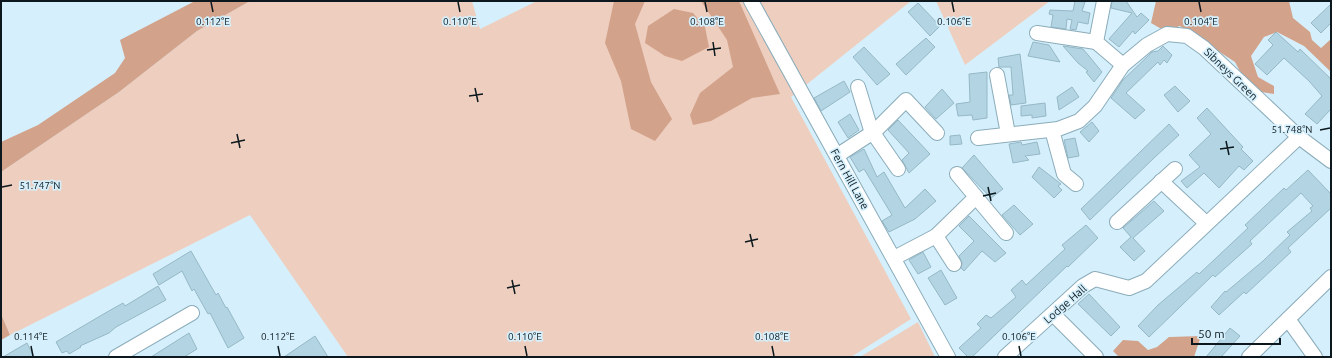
<svg xmlns="http://www.w3.org/2000/svg" width="1332" height="358" font-family="Ubuntu,sans-serif">
	<style>
		.green { fill: #eecebf }
		.forest { fill: #d3a28b }
		.building { fill: #b3d5e3; stroke: #96b8c6 }
		.lines { fill: none; stroke-linecap: round; stroke-linejoin: round }
		.minor-casing { stroke: #8bacba; stroke-width: 16 }
		.minor { stroke: #fff; stroke-width: 14 }
		.ticks { fill: none; stroke: #0c181d; stroke-width: 1.5 }
		.labels { text-anchor: middle; stroke-width: 3.5; stroke-linejoin: round; paint-order: stroke }
		.street-label { font-size: 11px; fill: #0c181d; stroke: #d5f0fc }
		.ticks-label { font-size: 10px; text-anchor: middle; fill: #0c181d; stroke: #d5f0fc; stroke-width: 3.5; stroke-linejoin: round; paint-order: stroke }
	</style>
	<rect width="100%" height="100%" fill="#d5f0fc"/>
	<g class="green">
		<polygon points="250,1 472,1 480,29 537,1 911,1 791,97 911,319 851,357 348,357 250,215 10,335 1,314 1,172 119,92 197,31"/>
		<polygon points="936,1 1050,1 965,65"/>
		<polygon points="918,322 935,357 860,357"/>
	</g>
	<g class="forest">
		<polygon points="195,1 250,1 197,31 119,92 1,172 1,142 38,125 115,73 125,58 120,40"/>
		<polygon points="614,1 645,1 635,24 651,82 672,119 655,141 631,129 621,81 605,43"/>
		<polygon points="701,1 739,1 780,94 752,98 711,121 693,125 690,115 700,93 733,67 727,40"/>
		<polygon points="1156,1 1289,1 1293,18 1310,32 1312,40 1321,48 1331,39 1331,72 1304,46 1277,32 1264,37 1251,56 1258,77 1274,86 1274,94 1250,90 1235,62 1180,26 1165,31 1151,23"/>
		<polygon points="674,9 693,13 705,27 709,47 682,61 665,56 645,43 648,26"/>
		<polygon points="1,314 10,335 1,340"/>
		<polygon points="1201,336 1194,357 1119,357 1113,351 1123,340 1138,341 1148,350 1157,347 1169,337"/>
	</g>
	<g class="building">
		<polygon points="1075,1 1085,2 1082,11 1090,13 1088,24 1078,22 1076,30 1070,29 1072,20 1067,19 1066,29 1051,27 1053,15 1049,14 1050,10 1073,11"/>
		<polygon points="1112,1 1126,1 1137,17 1141,13 1149,20 1135,34 1133,31 1119,47 1109,39 1132,13 1111,8"/>
		<polygon points="918,3 940,26 930,36 908,12"/>
		<polygon points="1331,4 1331,23 1321,33 1311,23"/>
		<polygon points="1276,32 1298,52 1300,49 1331,79 1331,109 1317,124 1305,114 1322,96 1309,81 1284,58 1267,75 1255,64 1273,45 1268,40"/>
		<polygon points="926,38 935,47 906,75 896,64"/>
		<polygon points="1033,42 1049,45 1060,62 1028,56"/>
		<polygon points="1063,46 1083,49 1089,56 1102,72 1094,82 1086,72 1088,71 1078,63"/>
		<polygon points="1163,46 1172,55 1167,63 1164,60 1160,65 1158,62 1126,93 1145,110 1135,119 1111,98 1123,80 1152,52 1158,51"/>
		<polygon points="864,47 890,74 877,85 853,57"/>
		<polygon points="1020,54 1026,103 1011,105 1009,95 1013,95 1011,67 999,67 998,58"/>
		<polygon points="987,72 987,118 973,120 972,115 958,116 956,104 970,102 969,74"/>
		<polygon points="844,81 850,92 821,111 814,98"/>
		<polygon points="1175,86 1190,101 1178,112 1164,95"/>
		<polygon points="1072,87 1079,97 1059,110 1057,97"/>
		<polygon points="942,89 954,103 936,119 925,107"/>
		<polygon points="1045,103 1046,116 1032,118 1032,115 1021,116 1021,106"/>
		<polygon points="1207,108 1243,147 1241,149 1253,161 1244,170 1239,166 1219,188 1204,173 1187,188 1181,181 1200,167 1189,155 1211,134 1197,118"/>
		<polygon points="850,114 859,130 848,138 838,122"/>
		<polygon points="898,120 930,154 909,173 902,160 909,153 888,130"/>
		<polygon points="1092,122 1099,131 1089,142 1080,132"/>
		<polygon points="1169,124 1179,135 1155,157 1090,220 1081,209"/>
		<polygon points="960,135 962,144 950,145 950,136"/>
		<polygon points="1075,138 1079,156 1068,158 1064,140"/>
		<polygon points="1021,142 1022,145 1037,142 1040,154 1025,156 1029,160 1013,163 1009,144"/>
		<polygon points="864,149 877,177 884,172 905,208 925,189 936,201 915,219 889,232 882,221 892,215 864,169 859,172 850,157"/>
		<polygon points="974,155 1003,189 991,198 962,168"/>
		<polygon points="1039,167 1061,184 1058,186 1062,190 1054,198 1032,177"/>
		<polygon points="1308,170 1331,194 1331,208 1288,248 1291,252 1246,294 1244,292 1219,315 1211,307 1225,291 1226,292 1263,261 1290,235 1287,232 1312,211 1310,208 1313,206 1301,193 1250,241 1252,244 1215,277 1213,275 1149,337 1138,326 1158,305 1197,272 1199,274 1248,228 1245,225 1284,188 1286,190"/>
		<polygon points="1154,201 1164,211 1133,238 1145,251 1134,261 1120,247 1131,237 1123,228"/>
		<polygon points="1014,205 1033,224 1020,235 1002,215"/>
		<polygon points="969,216 1006,253 995,262 982,251 964,271 961,268 962,263 959,256 974,241 959,226"/>
		<polygon points="1086,225 1098,238 1068,267 1067,266 972,357 968,357 959,348 981,328 977,324 986,315 991,318 1016,297 1011,290 1022,280 1026,285 1065,249 1062,245"/>
		<polygon points="191,251 216,295 218,293 226,308 227,307 244,338 228,348 210,313 208,314 194,289 192,291 182,271 159,285 153,274"/>
		<polygon points="923,252 931,267 918,274 909,260"/>
		<polygon points="941,270 957,298 945,305 928,278"/>
		<polygon points="158,286 166,300 116,327 109,333 80,346 81,347 69,354 67,351 62,353 56,342 107,312 123,303 125,306"/>
		<polygon points="1089,294 1120,327 1111,336 1078,304"/>
		<polygon points="1230,328 1240,336 1221,357 1206,357"/>
		<polygon points="189,333 197,349 184,357 151,357"/>
		<polygon points="315,336 328,357 284,357"/>
		<polygon points="27,343 34,357 3,357"/>
	</g>
	<g class="lines">
		<defs>
			<g id="minor">
				<polyline points="751,1 948,357"/>
				<polyline points="1104,1 1096,42 1123,65"/>
				<polyline points="1037,33 1096,42"/>
				<polyline points="997,75 1008,134"/>
				<polyline points="858,87 871,130 898,169"/>
				<polyline points="1052,130 1064,174 1076,184"/>
				<polyline points="978,138 1058,129 1079,121 1095,106 1123,65 1147,45 1167,34 1187,36 1204,48 1299,137 1331,161"/>
				<polyline points="838,155 875,131 906,100 937,133"/>
				<polyline points="1161,181 1206,223"/>
				<polyline points="976,197 1006,233"/>
				<polyline points="1117,222 1175,169"/>
				<polyline points="936,236 954,264"/>
				<polyline points="894,258 936,236 976,197 957,174"/>
				<polyline points="1053,314 1096,357"/>
				<polyline points="1288,319 1315,357"/>
				<polyline points="116,357 192,313"/>
				<polyline points="1005,357 1083,286 1095,279 1129,288 1146,281 1299,137"/>
				<polyline points="1249,357 1331,277"/>
			</g>
		</defs>
		<use href="#minor" class="minor-casing"/>
		<use href="#minor" class="minor"/>
	</g>
	<path class="ticks" d="M211,2L213,12M458,2L460,12M705,2L707,12M952,2L954,12M1199,2L1201,12M713,42L715,56M707,50L721,48M475,88L478,102M469,96L483,94M1320,130L1330,128M237,134L240,148M1226,141L1229,155M231,143L245,140M1220,149L1234,147M2,187L12,185M988,187L991,201M983,196L996,193M750,234L753,247M745,242L758,239M512,280L515,294M507,288L520,285M31,346L33,356M278,346L280,356M525,346L527,356M772,346L774,356M1019,346L1021,356"/>
	<g class="labels">
		<g class="street-label">
			<text transform="translate(1231 74) rotate(44)" y="4">Sibneys Green</text>
			<text transform="translate(850 179) rotate(61)" y="4">Fern Hill Lane</text>
			<text transform="translate(1065 304) rotate(-41)" y="4">Lodge Hall</text>
		</g>
	</g>
	<g class="ticks-label">
		<text x="213" y="25">0.112°E</text>
		<text x="460" y="25">0.110°E</text>
		<text x="707" y="25">0.108°E</text>
		<text x="954" y="25">0.106°E</text>
		<text x="1201" y="25">0.104°E</text>
		<text x="1292" y="133">51.748°N</text>
		<text x="40" y="189">51.747°N</text>
		<text x="31" y="340">0.114°E</text>
		<text x="278" y="340">0.112°E</text>
		<text x="525" y="340">0.110°E</text>
		<text x="772" y="340">0.108°E</text>
		<text x="1019" y="340">0.106°E</text>
	</g>
	<rect width="1332" height="358" fill="none" stroke="#0c181d" stroke-width="4"/>
	<path d="M1192 338v6h88v-6" fill="none" stroke="#0c181d" stroke-width="2"/>
	<text x="1198" y="338" font-size="12" fill="#0c181d" stroke="#d5f0fc" stroke-width="3" paint-order="stroke">50 m</text>
</svg>
